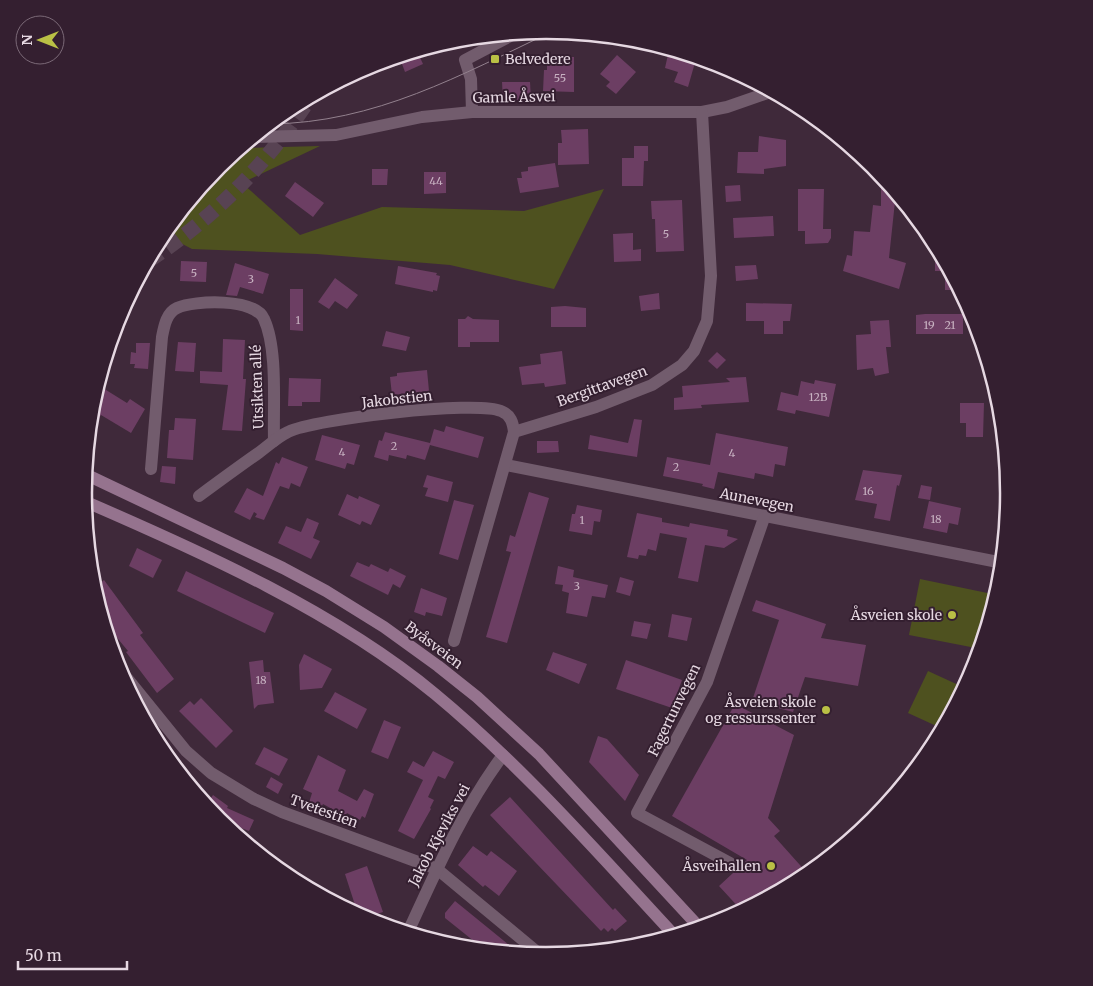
<svg xmlns="http://www.w3.org/2000/svg" width="1093" height="986" font-family="Merriweather,serif">
	<style>
		.green { fill: #4e511f }
		.building { fill: #6c3e63 }
		.lines { fill: none; stroke-linecap: round; stroke-linejoin: round }
		.highway-tunnel { stroke: #584353; stroke-width: 15; stroke-dasharray: 15 8; stroke-linecap: butt }
		.street { stroke: #725c6d; stroke-width: 12 }
		.secondary { stroke: #95738e; stroke-width: 12 }
		.tram { stroke: #93818e; stroke-width: 1 }
		.poi-dot { fill: #bac045; stroke: #341f30; stroke-width: 2 }
		.labels { text-anchor: middle; stroke-width: 4; stroke-linejoin: round; paint-order: stroke }
		.number-label { font-size: 11px; fill: #c8b2c2 }
		.poi-label { font-size: 14px; fill: #e6d8e2; stroke: #341f30; text-anchor: end }
		.street-label { font-size: 14px; fill: #e6d8e2; stroke: #341f30 }
		.rim { fill: none; stroke: #e6d8e2; stroke-width: 2.5 }
	</style>
	<rect width="100%" height="100%" fill="#3f293a"/>
	<g class="green">
		<polygon points="320,146 242,183 300,235 382,207 524,211 604,189 554,289 450,265 317,254 192,249 163,234 219,165 241,148"/>
		<polygon points="920,579 997,595 981,649 909,635"/>
		<polygon points="928,671 965,688 943,729 908,713"/>
	</g>
	<g class="building">
		<polygon points="669,50 696,59 688,87 674,82 678,72 665,68"/>
		<polygon points="417,51 423,64 405,72 399,56"/>
		<polygon points="617,55 636,72 616,94 606,86 610,82 600,74"/>
		<polygon points="547,56 574,57 574,92 543,91 544,70 547,70"/>
		<polygon points="502,82 530,82 531,100 503,101"/>
		<polygon points="588,129 589,164 558,165 558,143 562,143 561,130"/>
		<polygon points="759,136 786,140 786,166 764,169 764,174 737,173 738,152 758,152"/>
		<polygon points="634,146 648,146 648,161 644,161 643,186 622,186 622,158 634,158"/>
		<polygon points="555,163 559,187 520,193 517,178 522,178 521,172 528,171 528,167"/>
		<polygon points="372,169 388,169 387,185 372,185"/>
		<polygon points="424,172 446,172 446,193 424,194"/>
		<polygon points="881,174 896,192 889,258 906,263 899,289 843,271 847,255 852,256 854,231 870,232 873,205 881,206"/>
		<polygon points="295,182 324,203 313,217 285,196"/>
		<polygon points="740,185 741,201 726,202 725,186"/>
		<polygon points="798,189 824,189 823,229 831,229 831,238 828,243 805,244 805,231 798,231"/>
		<polygon points="682,200 684,251 656,252 655,219 652,219 651,201"/>
		<polygon points="773,216 774,236 734,238 733,218"/>
		<polygon points="633,233 633,250 641,249 641,261 614,262 613,234"/>
		<polygon points="935,242 950,271 960,290 945,290 945,271 935,271"/>
		<polygon points="181,261 207,262 206,282 180,281"/>
		<polygon points="235,263 269,274 263,294 240,287 237,296 226,295"/>
		<polygon points="756,265 758,279 736,281 735,266"/>
		<polygon points="398,266 437,273 436,275 440,276 437,291 433,290 433,292 395,284"/>
		<polygon points="335,278 358,295 347,309 335,301 329,309 318,302"/>
		<polygon points="290,289 303,289 303,331 290,330"/>
		<polygon points="659,293 660,309 641,311 639,296"/>
		<polygon points="746,303 792,304 790,321 783,321 783,334 764,334 764,321 746,321"/>
		<polygon points="565,306 586,308 586,327 551,327 551,307"/>
		<polygon points="925,314 963,314 963,334 916,334 916,315"/>
		<polygon points="468,316 473,319 499,320 499,342 470,342 470,347 458,347 458,319 465,319"/>
		<polygon points="889,320 891,347 886,347 889,373 875,376 873,368 857,370 856,335 871,334 870,321"/>
		<polygon points="386,331 410,337 406,351 382,346"/>
		<polygon points="223,339 245,340 243,379 246,379 242,431 222,430 228,385 200,383 200,371 222,372"/>
		<polygon points="178,342 196,343 194,372 175,371"/>
		<polygon points="136,343 150,343 148,369 134,368 135,364 130,364 131,352 136,353"/>
		<polygon points="562,351 566,384 545,387 544,383 522,385 519,367 541,364 540,354"/>
		<polygon points="717,352 726,360 717,369 708,361"/>
		<polygon points="427,370 429,391 392,395 390,377 397,376 397,373"/>
		<polygon points="746,377 749,402 701,405 702,408 674,410 674,398 683,397 682,386 730,382 726,378"/>
		<polygon points="289,378 321,379 320,402 302,402 302,406 288,406"/>
		<polygon points="815,380 836,384 829,417 796,410 795,414 777,410 781,392 798,396 801,381 814,384"/>
		<polygon points="98,385 127,403 130,399 145,409 131,433 101,415 89,434 92,402"/>
		<polygon points="960,403 984,403 983,437 966,437 966,423 960,423"/>
		<polygon points="175,418 196,419 193,460 167,458 169,430 174,430"/>
		<polygon points="634,419 642,420 637,457 588,449 590,435 628,443"/>
		<polygon points="446,426 484,437 478,458 430,445 425,460 407,455 406,459 389,455 388,461 374,457 379,440 382,441 385,432 430,443 434,429 444,432"/>
		<polygon points="716,433 788,447 785,466 775,464 773,477 755,473 754,479 718,472 714,489 702,486 703,484 663,476 667,457 710,465"/>
		<polygon points="322,435 360,445 354,465 347,463 345,469 315,460"/>
		<polygon points="537,441 558,441 559,452 537,453"/>
		<polygon points="282,457 308,467 300,487 291,483 289,489 280,486 264,520 255,517 257,514 254,512 250,520 234,512 247,488 263,496 276,462 279,464"/>
		<polygon points="162,466 176,467 175,484 160,482"/>
		<polygon points="863,470 902,475 899,486 897,485 890,521 874,518 877,504 855,500"/>
		<polygon points="427,475 453,482 448,502 425,496 428,488 423,487"/>
		<polygon points="921,485 932,487 930,500 918,498"/>
		<polygon points="529,492 549,498 507,643 486,637 511,552 506,551 510,535 515,537"/>
		<polygon points="347,494 358,499 359,496 380,505 371,525 362,521 360,525 338,515"/>
		<polygon points="454,500 474,505 458,560 439,554"/>
		<polygon points="929,501 961,508 958,525 949,523 947,533 923,528"/>
		<polygon points="577,505 602,510 600,522 594,521 592,535 569,531 572,514 575,514"/>
		<polygon points="637,513 662,518 662,522 689,527 690,523 728,530 727,536 738,539 724,548 705,545 698,582 678,578 687,538 660,533 656,551 648,549 646,556 639,555 638,559 627,557"/>
		<polygon points="307,518 319,523 313,538 320,541 311,559 278,543 286,526 301,532"/>
		<polygon points="137,548 162,560 153,578 129,566"/>
		<polygon points="357,562 369,567 371,564 388,572 390,568 406,576 400,588 393,584 388,595 350,576"/>
		<polygon points="558,566 574,570 573,577 608,585 605,598 592,596 587,617 566,613 569,593 562,591 563,585 555,584"/>
		<polygon points="186,571 274,613 265,633 177,591"/>
		<polygon points="620,577 634,581 630,596 616,592"/>
		<polygon points="104,580 143,633 140,635 174,679 157,693 126,652 128,651 104,622 94,588"/>
		<polygon points="421,588 447,598 442,616 426,612 425,616 414,612"/>
		<polygon points="756,600 826,624 821,638 866,645 858,686 805,677 793,712 752,701 779,620 752,611"/>
		<polygon points="672,614 692,618 687,641 668,637"/>
		<polygon points="634,621 651,624 647,639 631,636"/>
		<polygon points="553,652 587,664 579,684 546,670"/>
		<polygon points="304,654 332,669 322,688 300,690 299,665"/>
		<polygon points="263,660 264,672 270,672 274,703 258,705 254,709 249,662"/>
		<polygon points="626,660 682,680 672,708 616,689"/>
		<polygon points="335,692 367,709 357,729 324,711"/>
		<polygon points="201,698 233,731 216,748 179,711 190,701 194,705"/>
		<polygon points="735,704 794,735 768,818 780,831 774,836 808,874 742,911 719,886 747,860 672,816"/>
		<polygon points="384,720 401,727 388,759 371,752"/>
		<polygon points="598,736 607,739 639,775 625,801 589,762"/>
		<polygon points="264,747 288,759 279,776 255,764"/>
		<polygon points="433,751 454,762 445,779 438,776 428,797 434,800 430,808 431,809 414,839 398,831 423,780 407,772 413,761 424,767"/>
		<polygon points="318,755 346,770 338,791 357,801 364,789 374,794 365,818 362,816 360,820 347,813 345,816 323,804 318,813 307,809 312,793 303,789"/>
		<polygon points="271,777 283,784 278,794 266,787"/>
		<polygon points="213,795 228,806 227,808 254,820 249,831 233,825 230,830 219,820 206,805"/>
		<polygon points="510,797 613,910 615,908 627,921 615,931 612,928 608,932 604,928 601,931 490,815"/>
		<polygon points="473,846 487,856 491,851 517,871 499,896 485,885 483,887 458,865"/>
		<polygon points="367,866 383,912 365,918 346,908 355,905 345,874"/>
		<polygon points="455,901 498,936 519,953 485,950 445,918 445,913"/>
	</g>
	<g class="lines">
		<path class="highway-tunnel" d="M148,261C214,218 269,162 311,96"/>
		<g class="street">
			<polyline points="472,112 471,79 465,60 516,33"/>
			<polyline points="254,137 336,135 422,117 472,112 702,112 727,107 773,91"/>
			<polyline points="514,432 596,407 652,385 682,365 694,351 707,321 711,276 702,112"/>
			<polyline points="506,465 1003,563"/>
			<path d="M151,469L162,337C164,327 166,313 177,308C195,300 255,298 264,319C278,349 273,407 274,441"/>
			<path d="M199,496C218,482 237,468 257,454C267,447 277,437 288,432C314,419 476,400 501,411C511,415 513,423 514,432L454,641"/>
			<polyline points="118,667 186,751 211,773 254,799 282,812 437,869 542,956"/>
			<polyline points="730,863 637,813 707,682 764,518"/>
			<path d="M408,932C436,871 463,809 503,755"/>
		</g>
		<g class="secondary">
			<polyline points="85,474 283,568 326,591 384,627 438,666 477,697 539,754 700,928"/>
			<path d="M84,501C202,552 336,612 435,694C522,766 598,853 675,936"/>
		</g>
		<path class="tram" d="M270,124C375,123 461,75 553,31"/>
	</g>
	<g class="poi-dot">
		<rect x="490" y="54" width="10" height="10" rx="2.5"/>
		<circle cx="952" cy="615" r="5"/>
		<circle cx="826" cy="710" r="5"/>
		<circle cx="771" cy="866" r="5"/>
	</g>
	<g class="labels">
		<g class="number-label">
			<text x="560" y="82">55</text>
			<text x="436" y="185">44</text>
			<text x="666" y="238">5</text>
			<text x="194" y="277">5</text>
			<text x="251" y="283">3</text>
			<text x="298" y="324">1</text>
			<text x="929" y="329">19</text>
			<text x="950" y="329">21</text>
			<text x="818" y="401">12B</text>
			<text x="394" y="450">2</text>
			<text x="342" y="456">4</text>
			<text x="732" y="457">4</text>
			<text x="676" y="471">2</text>
			<text x="868" y="495">16</text>
			<text x="936" y="523">18</text>
			<text x="582" y="524">1</text>
			<text x="577" y="590">3</text>
			<text x="261" y="684">18</text>
		</g>
		<g class="poi-label">
			<text x="505" y="64" text-anchor="start">Belvedere</text>
			<text x="942" y="620">Åsveien skole</text>
			<text x="816" y="707">Åsveien skole<tspan x="816" dy="16">og ressurssenter</tspan></text>
			<text x="761" y="871">Åsveihallen</text>
		</g>
		<g class="street-label">
			<text transform="translate(514 97) rotate(-1)" y="5">Gamle Åsvei</text>
			<text transform="translate(602 386) rotate(-20)" y="5">Bergittavegen</text>
			<text transform="translate(257 387) rotate(-92)" y="5">Utsikten allé</text>
			<text transform="translate(397 399) rotate(-6)" y="5">Jakobstien</text>
			<text transform="translate(757 500) rotate(11)" y="5">Aunevegen</text>
			<text transform="translate(434 645) rotate(37)" y="5">Byåsveien</text>
			<text transform="translate(674 710) rotate(-64)" y="5">Fagertunvegen</text>
			<text transform="translate(324 811) rotate(20)" y="5">Tvetestien</text>
			<text transform="translate(439 835) rotate(-62)" y="5">Jakob Kjeviks vei</text>
		</g>
	</g>
	<path d="M0 0H1093V986H0ZM92 493a454 454 0 1 1 908 0a454 454 0 1 1-908 0Z" fill="#341f30" fill-rule="evenodd"/>
	<path class="rim" d="M92 493a454 454 0 1 1 908 0a454 454 0 1 1-908 0Z"/>
	<g transform="translate(40 40) rotate(270)"><circle r="24" fill="#341f30" stroke="#7b6977"/>
	<path d="M0-4L9 19L0 12L-9 19Z" fill="#bac045"/>
	<text y="-8" font-size="14" font-weight="bold" text-anchor="middle" fill="#e6d8e2">N</text>
	</g>
	<path d="M18 961v8h109v-8" fill="none" stroke="#e6d8e2" stroke-width="2.5"/>
	<text x="25" y="961" font-size="15" fill="#e6d8e2" stroke="#341f30" stroke-width="4" paint-order="stroke">50 m</text>
</svg>
